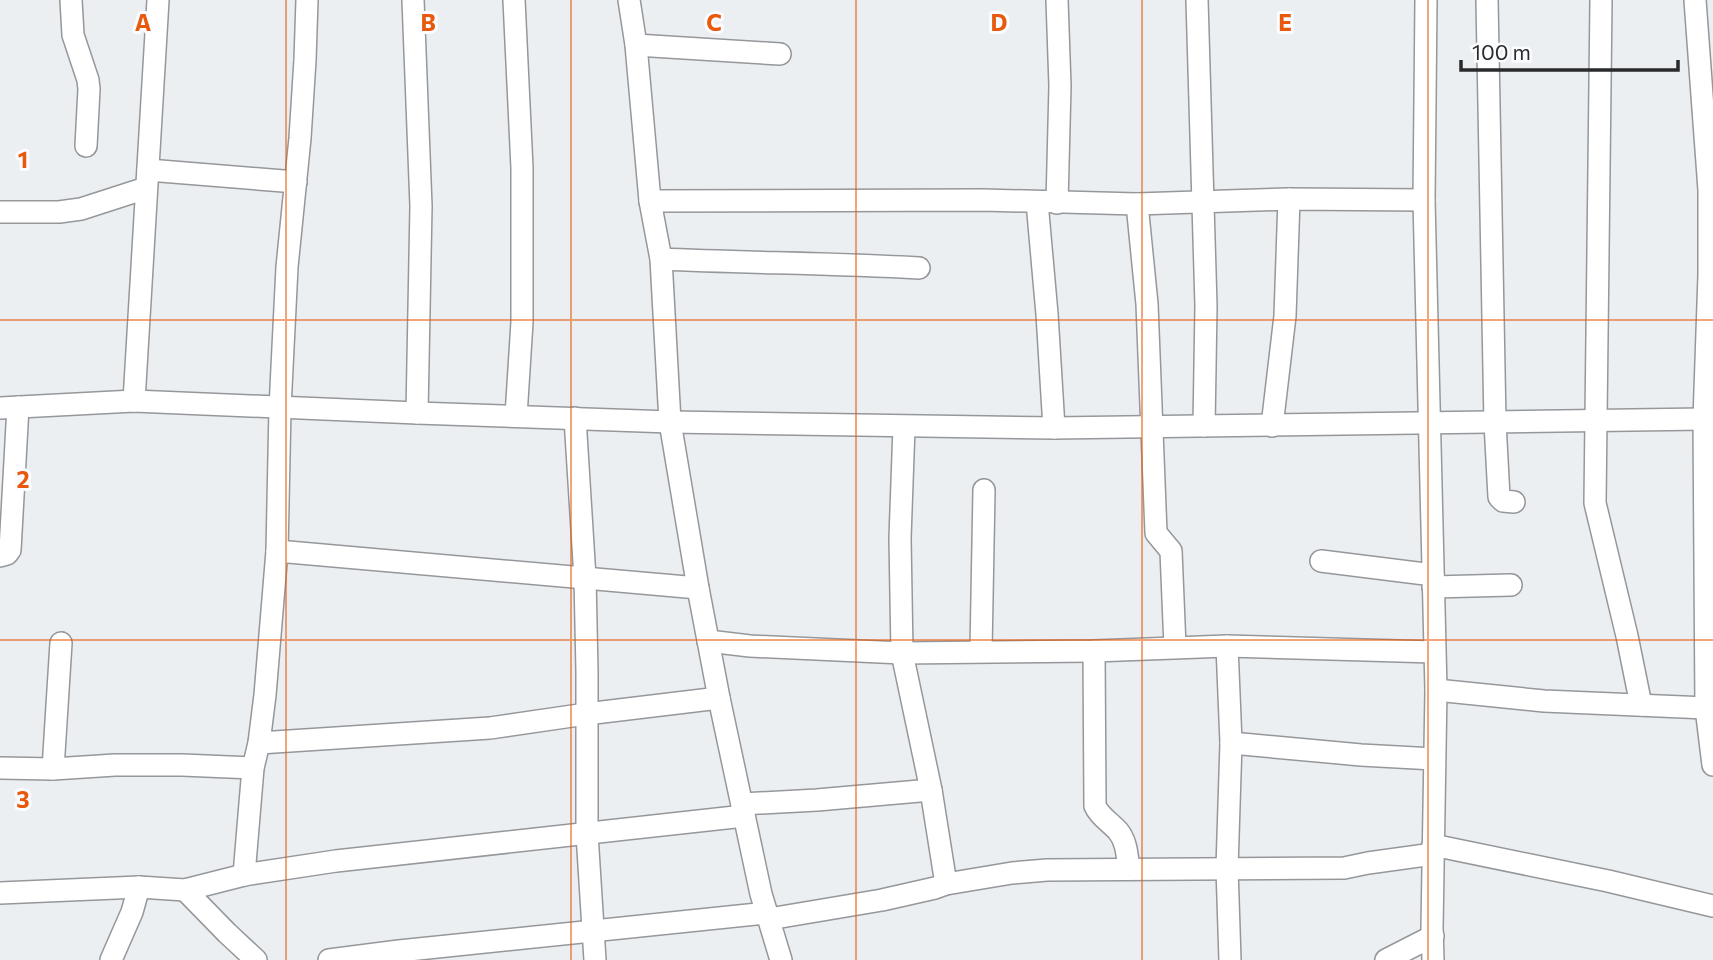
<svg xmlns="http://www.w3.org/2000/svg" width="1713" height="960" font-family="Commissioner,sans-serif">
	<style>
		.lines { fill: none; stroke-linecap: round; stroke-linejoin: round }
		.minor-casing { stroke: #95979a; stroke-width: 24 }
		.minor { stroke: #fff; stroke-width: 21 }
		.grid { fill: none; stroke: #e8590c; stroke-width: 2; stroke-opacity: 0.55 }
		.grid-label { font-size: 23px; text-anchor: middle; font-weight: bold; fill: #e8590c; stroke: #fafcff; stroke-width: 6; stroke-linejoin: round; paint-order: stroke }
	</style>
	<rect width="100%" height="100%" fill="#eceff2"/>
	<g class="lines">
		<defs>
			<g id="minor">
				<polyline points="71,0 73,35 88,80 89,89 86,146"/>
				<polyline points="413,0 421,206 417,413"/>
				<polyline points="514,0 522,168 522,322 516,416"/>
				<polyline points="629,0 636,45 650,201 661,259 670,422 698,588 719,698 761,894 781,960"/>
				<polyline points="1197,0 1206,306 1204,426"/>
				<polyline points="1426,0 1424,200 1436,690 1432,928 1433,960"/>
				<polyline points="1487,0 1495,423 1499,497 1503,501 1514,502"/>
				<polyline points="1601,0 1595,503 1627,636 1641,705"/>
				<polyline points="1695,0 1709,190 1709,275 1704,419 1706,708 1713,765"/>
				<polyline points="636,45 780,54"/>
				<polyline points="148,170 296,182"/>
				<polyline points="650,201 983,200 1137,204 1289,199 1424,200"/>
				<polyline points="1037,202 1047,314 1054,428"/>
				<polyline points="1057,203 1060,86 1057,0"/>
				<polyline points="1137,204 1147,304 1156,533 1171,551 1175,647"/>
				<polyline points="0,212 59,212 81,209 146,188"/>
				<path d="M661,259C747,263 833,263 919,268"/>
				<polyline points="134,401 158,0"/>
				<polyline points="0,408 134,401 417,413 670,422 1054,428 1704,419"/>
				<polyline points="575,418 585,578 587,672 587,834 595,960"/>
				<polyline points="1272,426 1285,316 1289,199"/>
				<polyline points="904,427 900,538 902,653 931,790 946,884"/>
				<polyline points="277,551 698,588"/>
				<polyline points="0,556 7,554 10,550 18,407"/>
				<polyline points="1321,561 1433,575"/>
				<polyline points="1433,587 1511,585"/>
				<polyline points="708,641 750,646 902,653 1094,651 1227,646 1434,652"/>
				<polyline points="1227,646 1231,743 1227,868 1230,960"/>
				<polyline points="981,651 984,490"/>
				<path d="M1094,651L1095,806C1100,817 1110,822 1118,831C1127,842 1127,856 1129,869"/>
				<polyline points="1436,690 1544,701 1706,708"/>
				<polyline points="259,743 490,728 586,714 719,698"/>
				<polyline points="1231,743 1361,755 1434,759"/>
				<polyline points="0,768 53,769 115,765 182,765 253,768"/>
				<polyline points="53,769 61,643"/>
				<polyline points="742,804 817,800 931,790"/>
				<polyline points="1433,845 1608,881 1713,906"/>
				<polyline points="244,875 336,861 744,816"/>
				<polyline points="185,890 227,933 256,960"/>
				<polyline points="0,893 139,887 185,890 244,875 253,768 259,743 265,695 277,551 280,408 287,267 300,138 305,60 307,0"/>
				<polyline points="769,919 882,900 935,888 946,884 1012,873 1047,870 1344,868 1368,863 1433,854"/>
				<polyline points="111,960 132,912 139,887"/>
				<polyline points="329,960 399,951 767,913"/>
				<polyline points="1386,960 1433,936"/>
			</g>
		</defs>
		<use href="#minor" class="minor-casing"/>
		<use href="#minor" class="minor"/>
	</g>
	<path class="grid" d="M286,0V960M571,0V960M856,0V960M1142,0V960M1428,0V960M0,320H1713M0,640H1713"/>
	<g class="grid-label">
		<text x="143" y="31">A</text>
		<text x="428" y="31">B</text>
		<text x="714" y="31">C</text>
		<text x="999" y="31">D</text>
		<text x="1285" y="31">E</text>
		<text x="23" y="168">1</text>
		<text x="23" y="488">2</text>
		<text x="23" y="808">3</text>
	</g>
	<path d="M1461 60v10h217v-10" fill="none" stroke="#292a2b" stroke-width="3.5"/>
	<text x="1472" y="60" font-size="21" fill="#292a2b" stroke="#fafcff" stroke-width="5" paint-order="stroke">100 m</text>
</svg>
